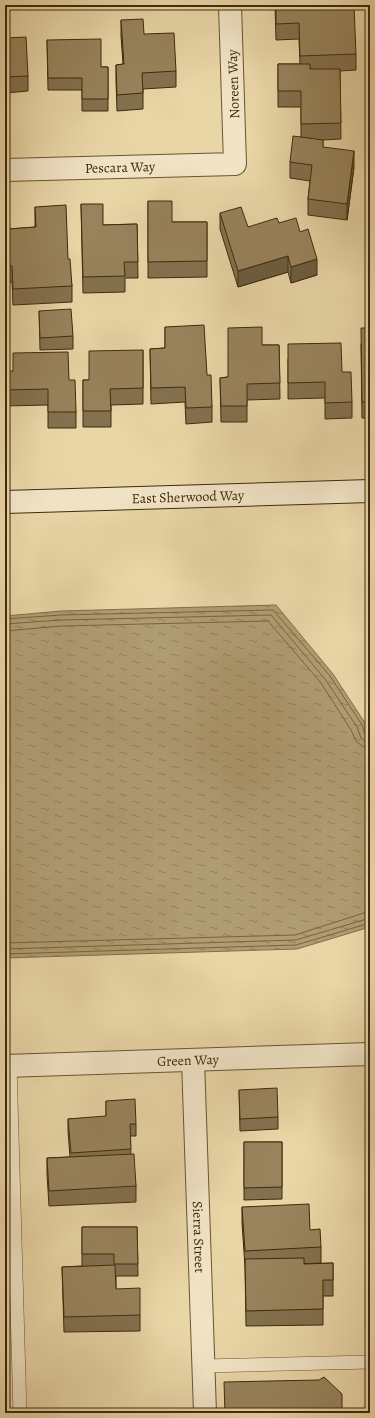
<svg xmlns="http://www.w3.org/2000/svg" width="375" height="1418" font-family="Alegreya,serif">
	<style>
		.water { fill: url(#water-ripples); stroke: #836e48 }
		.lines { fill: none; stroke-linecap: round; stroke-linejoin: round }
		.shore { stroke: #78633e; stroke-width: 1 }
		.lane-casing { stroke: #6a5531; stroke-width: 14 }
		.street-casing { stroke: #6a5531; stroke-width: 24 }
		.secondary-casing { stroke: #402a0a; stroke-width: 24 }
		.lane { stroke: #f1e4c6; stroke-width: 13 }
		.street { stroke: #f1e4c6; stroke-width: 22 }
		.secondary { stroke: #f1e4c6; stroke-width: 22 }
		.wall { fill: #83714f; stroke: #402a0a }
		.shaded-wall { fill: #6a5c40; stroke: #402a0a }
		.building { fill: #98835c; stroke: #402a0a }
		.labels { text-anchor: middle; stroke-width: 3.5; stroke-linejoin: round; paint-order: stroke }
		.street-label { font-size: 14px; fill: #402a0a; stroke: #f1e4c6 }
	</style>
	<defs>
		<pattern id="water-ripples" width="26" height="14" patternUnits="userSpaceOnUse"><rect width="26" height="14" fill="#b09c72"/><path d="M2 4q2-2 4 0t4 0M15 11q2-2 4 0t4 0" fill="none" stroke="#917f5c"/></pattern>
	</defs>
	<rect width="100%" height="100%" fill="#e9d6a7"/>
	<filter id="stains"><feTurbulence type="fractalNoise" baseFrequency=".005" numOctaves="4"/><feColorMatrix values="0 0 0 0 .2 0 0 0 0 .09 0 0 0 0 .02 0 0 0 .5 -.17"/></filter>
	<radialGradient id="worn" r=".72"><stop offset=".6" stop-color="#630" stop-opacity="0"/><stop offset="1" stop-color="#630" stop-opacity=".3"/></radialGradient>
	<polygon class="water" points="276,605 333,674 365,723 370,739 370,927 297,949 5,958 5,616 61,611"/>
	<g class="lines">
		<g class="shore">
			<polyline points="5,619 61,615 273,610 330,676 362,725 365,734 370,737"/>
			<polyline points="5,624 61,620 271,615 325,679 357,727 361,738 365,741 370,742"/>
			<polyline points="5,631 62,626 268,621 321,683 351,730 356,741 362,746 370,748"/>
			<polyline points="5,943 295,935 364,913 370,912"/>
			<polyline points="5,949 296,940 370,918"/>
			<polyline points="5,954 296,945 370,923"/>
		</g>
		<defs>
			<g id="lane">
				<polyline points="10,1066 20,1413"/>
				<polyline points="204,1366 370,1362"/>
			</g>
			<g id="street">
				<path id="s1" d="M5,170L235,164L230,5"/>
				<path id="s2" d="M193,1060L205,1413"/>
				<path id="s3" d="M5,1066L370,1054"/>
			</g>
			<g id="secondary">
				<path id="s4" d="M5,502L370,491"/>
			</g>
		</defs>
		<use href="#lane" class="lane-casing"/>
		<use href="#street" class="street-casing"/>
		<use href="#secondary" class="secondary-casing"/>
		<use href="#lane" class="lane"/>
		<use href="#street" class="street"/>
		<use href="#secondary" class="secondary"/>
	</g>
	<g class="wall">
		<polygon points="275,5 356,54 356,70 340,71 341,139 323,140 323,147 354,167 347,220 308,215 308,199 310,181 290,178 290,162 301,137 301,107 278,107 278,64 300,64 299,39 276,40"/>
		<polygon points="121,20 144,34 176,71 176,87 143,89 143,109 117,111 116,81 116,65 123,64 121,36"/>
		<polygon points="5,38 28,76 28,91 5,93"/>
		<polygon points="47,40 101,67 108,67 108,111 82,111 82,90 48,90"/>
		<polygon points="148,201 172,222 207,222 207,277 148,278"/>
		<polygon points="81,204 103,225 137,224 138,278 125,278 125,292 83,293"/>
		<polygon points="35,207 68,259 72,286 72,302 13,305 12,282 5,282 5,243 9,243 9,229 35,227"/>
		<polygon points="220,213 248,227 279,223 300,232 317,275 291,283 288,272 238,287 220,229"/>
		<polygon points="39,311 73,336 73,349 40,350"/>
		<polygon points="165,327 207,375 212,407 212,422 186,424 185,402 151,404 150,349 165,348"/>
		<polygon points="370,328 370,418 362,418 361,344"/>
		<polygon points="262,345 279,345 280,399 247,400 247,422 221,422 220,378 228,377"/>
		<polygon points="143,350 143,404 111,405 111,427 83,427 83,380 89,380"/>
		<polygon points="288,359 342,372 352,402 352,418 325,419 325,398 288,399"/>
		<polygon points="5,371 69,380 76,412 76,428 48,428 48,405 5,406"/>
		<polygon points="239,1090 278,1117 278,1129 240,1131"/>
		<polygon points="106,1101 136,1124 136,1136 130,1136 131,1154 136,1186 136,1202 49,1206 47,1174 47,1158 70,1157 68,1131 68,1119 106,1117"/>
		<polygon points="244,1142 282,1142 282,1199 244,1200"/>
		<polygon points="242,1207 310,1230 321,1247 321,1263 304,1264 333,1263 333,1296 323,1296 323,1325 246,1326 245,1267 242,1223"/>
		<polygon points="82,1227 137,1227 138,1276 116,1276 116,1289 140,1315 140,1331 64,1332 62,1267 82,1266"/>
	</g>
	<g class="shaded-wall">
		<polygon points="354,151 354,167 347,220 347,204"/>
		<polygon points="288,256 288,272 238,287 238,271"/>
		<polygon points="317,259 317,275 291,283 291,267"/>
	</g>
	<g class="building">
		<polygon points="276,5 354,5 356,54 300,56 299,23 276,24"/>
		<polygon points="143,19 144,34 174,33 176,71 142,73 143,93 117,95 116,65 124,64 121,20"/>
		<polygon points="26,37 28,76 5,77 5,38"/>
		<polygon points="101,39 101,67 108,67 108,99 82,99 82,78 48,78 47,40"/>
		<polygon points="278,64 310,64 310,69 340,69 341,123 301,124 301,91 278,91"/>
		<polygon points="293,136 323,140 323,147 354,151 347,204 308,199 312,165 290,162"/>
		<polygon points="148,201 172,201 172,222 207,222 207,261 148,262"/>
		<polygon points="81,204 103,204 103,225 137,224 138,262 124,262 125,276 83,277"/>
		<polygon points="66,205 68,259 70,259 72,286 13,289 12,266 5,266 5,243 9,242 9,229 36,227 35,207"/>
		<polygon points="241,207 248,227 277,218 279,223 296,218 300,232 308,229 317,259 291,267 288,256 238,271 220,213"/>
		<polygon points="71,309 73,336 40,338 39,311"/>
		<polygon points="204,325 207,375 211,375 212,407 186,408 185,387 151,388 150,349 165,348 165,327"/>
		<polygon points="262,327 262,345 279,345 280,383 247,384 247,406 221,406 220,378 228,377 228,328"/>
		<polygon points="361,328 370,328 370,402 362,402"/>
		<polygon points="341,343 342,372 351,372 352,402 325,403 325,382 288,383 288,344"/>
		<polygon points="143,350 143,388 110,389 111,411 83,411 83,380 89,380 89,351"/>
		<polygon points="68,352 69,380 75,380 76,412 48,412 48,389 5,390 5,371 13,371 13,353"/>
		<polygon points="277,1088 278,1117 240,1119 239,1090"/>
		<polygon points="135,1099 136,1124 130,1124 131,1149 71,1153 68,1119 106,1116 106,1101"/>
		<polygon points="244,1142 282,1142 282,1187 244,1188"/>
		<polygon points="134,1154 136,1186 49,1191 47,1158"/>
		<polygon points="309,1204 310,1230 320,1229 321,1247 245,1251 242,1207"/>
		<polygon points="82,1227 137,1227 138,1264 114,1264 114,1254 82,1254"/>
		<polygon points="304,1258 304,1264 333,1263 333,1280 323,1280 323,1309 246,1311 245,1259"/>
		<polygon points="115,1265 116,1289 140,1288 140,1315 64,1317 62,1267"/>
		<polygon points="324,1377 342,1394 342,1413 225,1413 224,1382 319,1380"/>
	</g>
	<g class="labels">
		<g class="street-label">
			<text transform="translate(233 84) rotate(-92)" y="5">Noreen Way</text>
			<text dy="5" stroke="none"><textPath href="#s1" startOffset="115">Pescara Way</textPath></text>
			<text dy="5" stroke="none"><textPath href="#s4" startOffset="183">East Sherwood Way</textPath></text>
			<text dy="5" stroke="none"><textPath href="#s3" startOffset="183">Green Way</textPath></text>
			<text dy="5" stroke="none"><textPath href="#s2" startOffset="177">Sierra Street</textPath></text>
		</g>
	</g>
	<rect width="375" height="1418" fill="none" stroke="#e9d6a7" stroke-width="20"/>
	<rect x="6" y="6" width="363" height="1406" fill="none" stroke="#402a0a" stroke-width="2"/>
	<rect x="10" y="10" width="355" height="1398" fill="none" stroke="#402a0a"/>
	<rect width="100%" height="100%" filter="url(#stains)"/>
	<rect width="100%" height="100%" fill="url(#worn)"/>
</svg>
